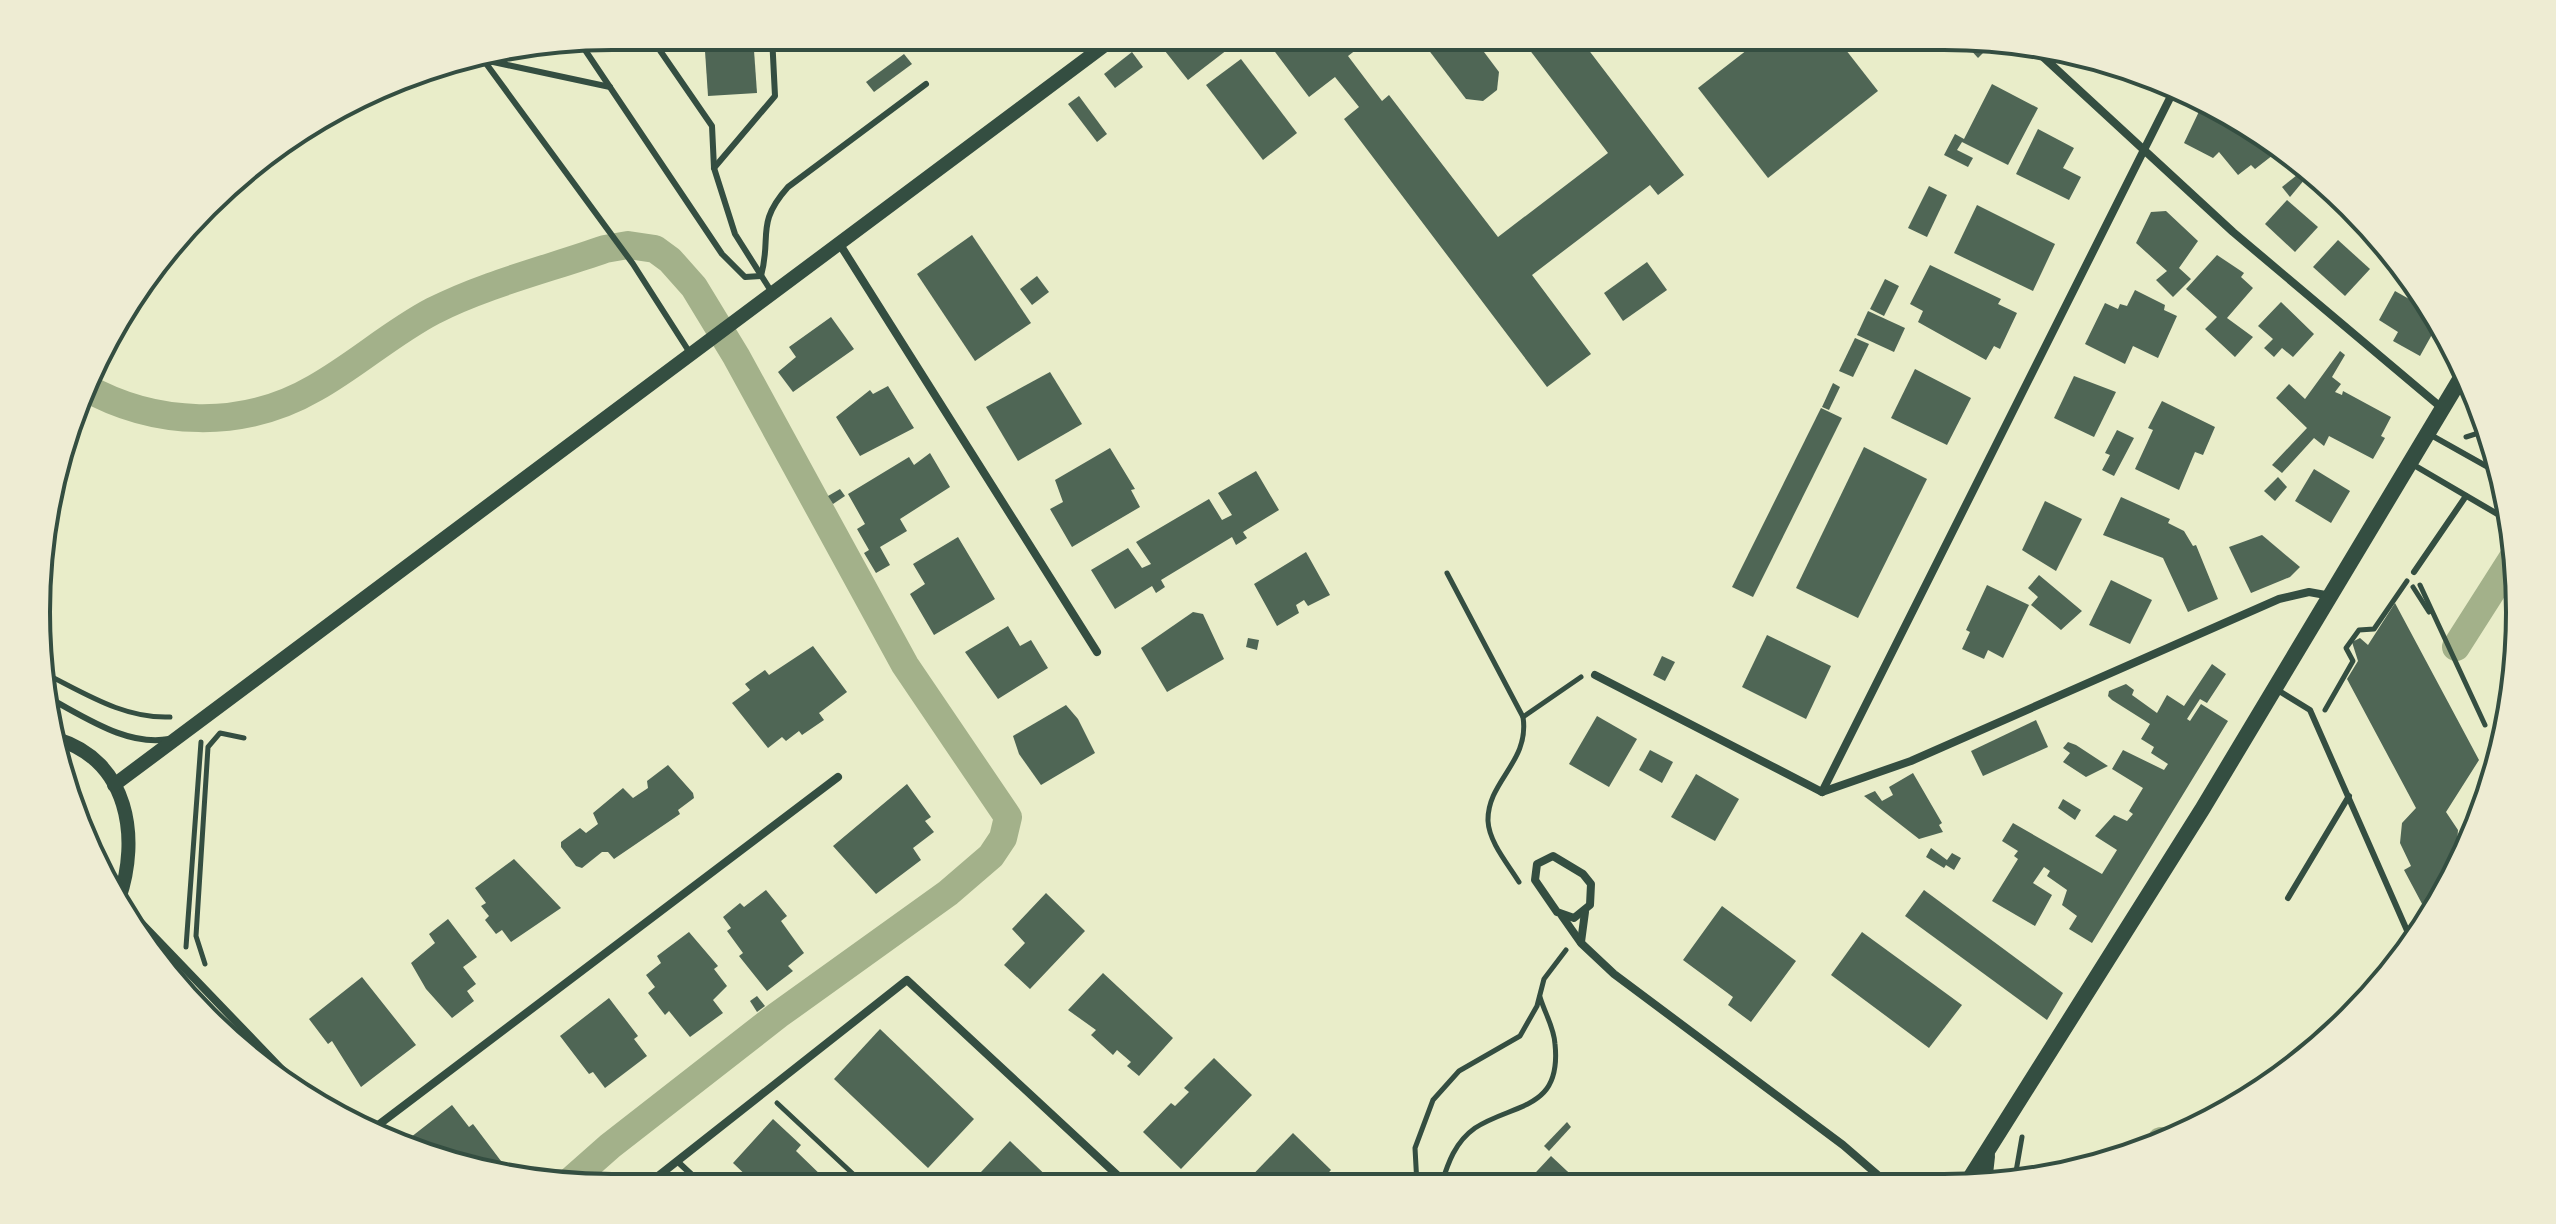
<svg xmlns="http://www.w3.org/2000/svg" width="2556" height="1224" font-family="'Nunito Sans',sans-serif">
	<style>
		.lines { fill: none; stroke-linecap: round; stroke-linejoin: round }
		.canal { stroke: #a3b18a; stroke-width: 28 }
		.building { fill: #4f6655 }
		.path { stroke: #344e41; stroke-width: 5 }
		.service { stroke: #344e41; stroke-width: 6 }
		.minor { stroke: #344e41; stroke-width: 8 }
		.tertiary { stroke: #344e41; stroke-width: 14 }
		.secondary { stroke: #344e41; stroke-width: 16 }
		.rim { fill: none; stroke: #344e41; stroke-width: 4 }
	</style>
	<rect width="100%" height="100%" fill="#e9edc9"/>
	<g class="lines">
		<g class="canal">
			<path d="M83,386C155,427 243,430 315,388C356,365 391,333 433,311C486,284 548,269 605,249L628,245L655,249L670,260L694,287L736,356L905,665L1008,817L1003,838L991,856L948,893L778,1015L610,1146L567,1184"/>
			<polyline points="2456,647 2514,556"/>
			<polyline points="2159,1146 2161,1141"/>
		</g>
	</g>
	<g class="building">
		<polygon points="704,36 753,36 757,93 708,96"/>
		<polygon points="1185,36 1245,36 1188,80 1165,51"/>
		<polygon points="1263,36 1374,36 1348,56 1382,101 1389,95 1498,237 1608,153 1519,36 1578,36 1684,175 1658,195 1650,185 1532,275 1591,354 1547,387 1344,119 1359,107 1335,77 1309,97"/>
		<polygon points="1418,36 1472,36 1499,72 1497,90 1483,101 1466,99"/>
		<polygon points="1695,36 1712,36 1701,44"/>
		<polygon points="1765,36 1835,36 1878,91 1768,178 1698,88"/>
		<polygon points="1960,38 1977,39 1986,50 1978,58"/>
		<polygon points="1132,52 1143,67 1115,88 1104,74"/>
		<polygon points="904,54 912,64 874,92 866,82"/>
		<polygon points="1241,59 1297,133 1263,160 1206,85"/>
		<polygon points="2109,63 2135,71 2126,80"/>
		<polygon points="1992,84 2038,108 2008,165 1962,142 1957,150 1973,158 1968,167 1944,155 1955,134 1964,139"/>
		<polygon points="1079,96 1107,134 1097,142 1068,104"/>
		<polygon points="2204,101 2264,133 2282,148 2255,169 2251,165 2238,175 2219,152 2213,158 2184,143"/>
		<polygon points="2038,129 2074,148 2063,168 2081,177 2069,200 2016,174"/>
		<polygon points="2306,168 2310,173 2290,197 2282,187"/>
		<polygon points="1929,186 1947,195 1927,237 1908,228"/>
		<polygon points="2287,200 2318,227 2295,252 2265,224"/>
		<polygon points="1977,205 2055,244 2033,291 1954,253"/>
		<polygon points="2166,211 2198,241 2179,268 2191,279 2173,297 2156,280 2167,271 2136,243 2151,212"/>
		<polygon points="972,235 1031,323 975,361 917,274"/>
		<polygon points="2338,240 2370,269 2345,296 2313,267"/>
		<polygon points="2385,246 2417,285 2415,287 2383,261 2386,258 2379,253"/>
		<polygon points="2217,255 2244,273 2241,277 2253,288 2227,318 2253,337 2235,357 2205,329 2217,317 2186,289"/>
		<polygon points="1647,262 1667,290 1623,321 1604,293"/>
		<polygon points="1930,265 2001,299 1998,304 2017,313 2000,349 1994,346 1986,360 1918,322 1923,311 1910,304"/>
		<polygon points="1037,276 1049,292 1032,305 1020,289"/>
		<polygon points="1885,279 1899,286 1884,316 1870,309"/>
		<polygon points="2135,290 2165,305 2164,310 2177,316 2158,358 2133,346 2125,364 2085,344 2105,303 2118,309 2120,304 2127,306"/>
		<polygon points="2395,291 2434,313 2439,322 2420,356 2393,341 2398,332 2379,320"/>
		<polygon points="2281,302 2314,334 2293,357 2282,348 2274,357 2264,348 2273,339 2258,326"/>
		<polygon points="1868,311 1905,328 1894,352 1857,335"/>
		<polygon points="831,317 854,349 793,392 778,372 796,357 789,347"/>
		<polygon points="1855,338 1869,344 1853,377 1839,371"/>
		<polygon points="2340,351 2345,355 2332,377 2341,384 2335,392 2342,395 2343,391 2391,417 2381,436 2385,438 2373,459 2329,436 2324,446 2314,438 2282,473 2272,465 2307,428 2276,398 2289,384 2305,399"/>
		<polygon points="1915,369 1971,398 1947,445 1891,418"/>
		<polygon points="1050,372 1082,424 1018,461 986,407"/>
		<polygon points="2074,376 2116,392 2094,437 2054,418"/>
		<polygon points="1833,383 1840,387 1829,410 1822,407"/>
		<polygon points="888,386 914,428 860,456 836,417 870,390 873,394"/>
		<polygon points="2162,401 2215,427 2203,455 2195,452 2179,490 2135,469 2153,430 2148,428"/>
		<polygon points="1821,408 1842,418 1753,597 1732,587"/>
		<polygon points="2117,430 2134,438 2114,476 2102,470 2110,455 2105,453"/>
		<polygon points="1864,447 1927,479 1858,618 1796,588"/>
		<polygon points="1110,448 1135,489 1131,490 1140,507 1072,547 1050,509 1063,502 1055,480"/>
		<polygon points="930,453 950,487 900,519 907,531 880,547 890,565 876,573 864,553 869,550 857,529 865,524 848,494 909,457 914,465"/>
		<polygon points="2314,469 2350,491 2331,523 2295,501"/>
		<polygon points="1256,471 1279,510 1243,532 1247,538 1236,545 1232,537 1161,580 1165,587 1156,593 1152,586 1115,609 1091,570 1128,548 1142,568 1151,564 1136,542 1209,499 1222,520 1232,515 1218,493"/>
		<polygon points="2278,477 2287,487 2275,501 2264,491"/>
		<polygon points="840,489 845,496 833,504 828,496"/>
		<polygon points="2121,497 2170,519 2168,523 2184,531 2193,546 2196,545 2218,599 2188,612 2163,558 2103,535"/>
		<polygon points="2045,501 2082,519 2056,571 2022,550"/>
		<polygon points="2262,535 2300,567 2290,577 2251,593 2229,547"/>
		<polygon points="958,537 995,599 934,635 910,594 925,584 913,564"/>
		<polygon points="1306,552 1330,595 1308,606 1304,600 1296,605 1299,613 1277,626 1254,584"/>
		<polygon points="2039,575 2082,611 2061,630 2031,605 2038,597 2028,588"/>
		<polygon points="2111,580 2152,600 2130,644 2089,625"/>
		<polygon points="1987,585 2029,605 2003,658 1988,650 1984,659 1962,649 1970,632 1966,630"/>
		<polygon points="2395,603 2479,760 2446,812 2458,830 2457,844 2449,857 2458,864 2428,915 2404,870 2411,866 2400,843 2402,823 2416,808 2347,679 2358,661 2352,642 2360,638 2368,645"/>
		<polygon points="1193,612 1203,614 1224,659 1167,692 1141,648"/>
		<polygon points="1008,626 1020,646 1031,640 1048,668 998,699 965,652"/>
		<polygon points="1767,635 1831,666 1806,719 1742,687"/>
		<polygon points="1248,638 1259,640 1257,650 1246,647"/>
		<polygon points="813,646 847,692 819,713 824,720 802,735 799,731 786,741 782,737 768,748 732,703 750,690 745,684 765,670 769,675"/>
		<polygon points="1662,656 1675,662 1665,681 1653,675"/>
		<polygon points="2212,664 2226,674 2207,703 2200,699 2187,719 2190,721 2201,704 2228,721 2092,943 2069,929 2077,916 2062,905 2067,890 2047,876 2050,871 2044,867 2033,883 2052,895 2035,926 1992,901 2018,859 2014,856 2018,851 2002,841 2013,823 2102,874 2117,850 2095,836 2114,815 2127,821 2133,814 2129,811 2143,788 2112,769 2123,750 2164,770 2168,764 2151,753 2154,747 2141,739 2150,724 2112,700 2108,696 2109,691 2126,684 2134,690 2132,695 2157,713 2167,695 2184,706"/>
		<polygon points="1066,705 1078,719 1095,753 1041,785 1019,754 1013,736"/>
		<polygon points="1597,716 1637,739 1609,787 1569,764"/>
		<polygon points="2036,720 2048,747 1983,776 1971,751"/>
		<polygon points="2068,742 2076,745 2108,766 2086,777 2063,762 2070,753 2063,748"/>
		<polygon points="1650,750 1673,762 1662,783 1639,770"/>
		<polygon points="668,765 693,793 694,798 678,810 680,814 614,859 608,852 602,852 582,868 576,866 561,847 561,842 580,828 586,833 598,824 593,813 623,788 633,798 648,788 647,781"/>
		<polygon points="1913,773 1942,823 1939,825 1943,832 1919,839 1864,796 1875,791 1882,801 1893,795 1889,787"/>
		<polygon points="1696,774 1739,799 1715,841 1671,817"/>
		<polygon points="907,784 931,817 925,821 934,832 913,848 921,860 876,894 833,846"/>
		<polygon points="2063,799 2081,810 2075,820 2058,808"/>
		<polygon points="1931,848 1947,860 1952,853 1961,858 1954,870 1946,865 1944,868 1926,857"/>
		<polygon points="514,859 561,908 511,942 502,930 496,934 485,920 489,916 481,906 486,903 475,888"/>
		<polygon points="766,890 787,916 781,921 804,953 788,966 793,971 767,991 739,956 743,953 727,931 731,928 723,917 740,903 744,907"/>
		<polygon points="1924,890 2063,993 2047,1020 1905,916"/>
		<polygon points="1046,893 1085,931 1030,989 1004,965 1025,943 1012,929"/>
		<polygon points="1722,906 1796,961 1751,1022 1728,1005 1733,997 1683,960"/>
		<polygon points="448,919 477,957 463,967 476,984 467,991 474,1001 452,1018 426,989 411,963 435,943 429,934"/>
		<polygon points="689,932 718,966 714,969 727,986 713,1000 723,1013 690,1037 669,1011 665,1015 648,993 655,987 646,975 661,963 657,956"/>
		<polygon points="1862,932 1962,1005 1929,1048 1831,975"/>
		<polygon points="1103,973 1173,1038 1139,1076 1127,1066 1131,1062 1117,1050 1113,1055 1091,1035 1096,1030 1068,1010"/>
		<polygon points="362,977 416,1045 361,1087 332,1041 328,1044 309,1019"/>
		<polygon points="757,996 765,1006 757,1012 750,1001"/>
		<polygon points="609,998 638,1036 634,1039 647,1056 605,1088 593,1072 589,1074 560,1036"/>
		<polygon points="880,1029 974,1119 928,1168 834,1079"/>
		<polygon points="2316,1040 2317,1046 2299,1065 2306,1052"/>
		<polygon points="1214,1058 1252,1095 1181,1169 1143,1132 1171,1103 1175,1106 1189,1092 1184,1088"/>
		<polygon points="452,1105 469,1127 473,1124 504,1165 492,1175 415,1151 406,1141"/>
		<polygon points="773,1119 801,1145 796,1151 826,1180 832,1175 845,1187 752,1186 754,1183 733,1163"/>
		<polygon points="1567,1122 1571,1127 1549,1151 1544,1146"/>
		<polygon points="1293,1133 1331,1170 1317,1185 1242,1186"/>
		<polygon points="1010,1141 1057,1186 967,1187"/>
		<polygon points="1551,1156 1582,1185 1524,1185"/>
	</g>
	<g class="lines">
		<g class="path">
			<polyline points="2466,437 2488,430"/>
			<path d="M1447,573L1523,717C1530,762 1487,781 1488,821C1489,842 1508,864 1519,882"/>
			<polyline points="2420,585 2485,725"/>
			<polyline points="2413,587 2429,612"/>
			<path d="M42,672C83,692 123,719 170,717"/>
			<polyline points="2325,710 2353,661 2346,648 2359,630 2374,629 2407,581"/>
			<polyline points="1523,717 1581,677"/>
			<polyline points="186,947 201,742"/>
			<polyline points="205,964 196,936 208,747 220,733 244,738"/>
			<polyline points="777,1103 867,1187"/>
			<polyline points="2014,1183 2022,1137"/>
			<polyline points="1417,1185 1415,1148 1433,1100 1459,1071 1520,1036 1537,1006 1544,979 1566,950"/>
			<path d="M1441,1185C1448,1163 1455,1142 1475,1128C1513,1103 1562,1111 1555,1044C1554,1027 1545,1014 1540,997"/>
		</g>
		<g class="service">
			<polyline points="650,36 712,126 714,168 735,234 771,291"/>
			<path d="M579,41L722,254L745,277L761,276C772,236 755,224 788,187L926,84"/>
			<polyline points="482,58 633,264 690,353"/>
			<polyline points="484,60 610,87"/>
			<polyline points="714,168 775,96 772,36"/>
			<polyline points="2429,434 2502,475"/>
			<polyline points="2412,464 2511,522"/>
			<polyline points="2414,572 2466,496"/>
			<polyline points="2276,689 2310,710 2409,935 2408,950"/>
			<path d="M43,695C81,714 125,747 169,739"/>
			<polyline points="2499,757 2493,742 2510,712"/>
			<polyline points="2288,898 2349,796"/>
			<polyline points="677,1161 706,1188"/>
			<polyline points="659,1175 672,1188"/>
		</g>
		<g class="minor">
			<polyline points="2029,44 2233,232 2443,409"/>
			<polyline points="839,243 1097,652"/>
			<polyline points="1595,675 1822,792"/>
			<polyline points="1822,792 2176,86"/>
			<polyline points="1822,792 1911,761 2279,599 2309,592 2331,596"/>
			<polygon points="1553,856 1583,874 1591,884 1590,905 1574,918 1557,912 1535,880 1537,864"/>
			<polyline points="121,902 313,1102"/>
			<polyline points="1562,916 1581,943 1614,974 1843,1145 1887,1183"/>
			<polyline points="1581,942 1585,912"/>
			<polyline points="369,1132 838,777"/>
			<polyline points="643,1188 907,980 1129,1186"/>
		</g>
		<g class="tertiary">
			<path d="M57,739C129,761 140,838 119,899"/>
			<polyline points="114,785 1117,36"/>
		</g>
		<g class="secondary">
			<polyline points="1967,1183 2203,808 2465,371"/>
			<polyline points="1984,1183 1987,1156"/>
		</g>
	</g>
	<path d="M0 0H2556V1224H0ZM612 50H1944A562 562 0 0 1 2506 612V612A562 562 0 0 1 1944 1174H612A562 562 0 0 1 50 612V612A562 562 0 0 1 612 50Z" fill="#eeecd3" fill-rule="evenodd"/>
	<path class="rim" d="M612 50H1944A562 562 0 0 1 2506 612V612A562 562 0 0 1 1944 1174H612A562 562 0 0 1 50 612V612A562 562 0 0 1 612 50Z"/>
</svg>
